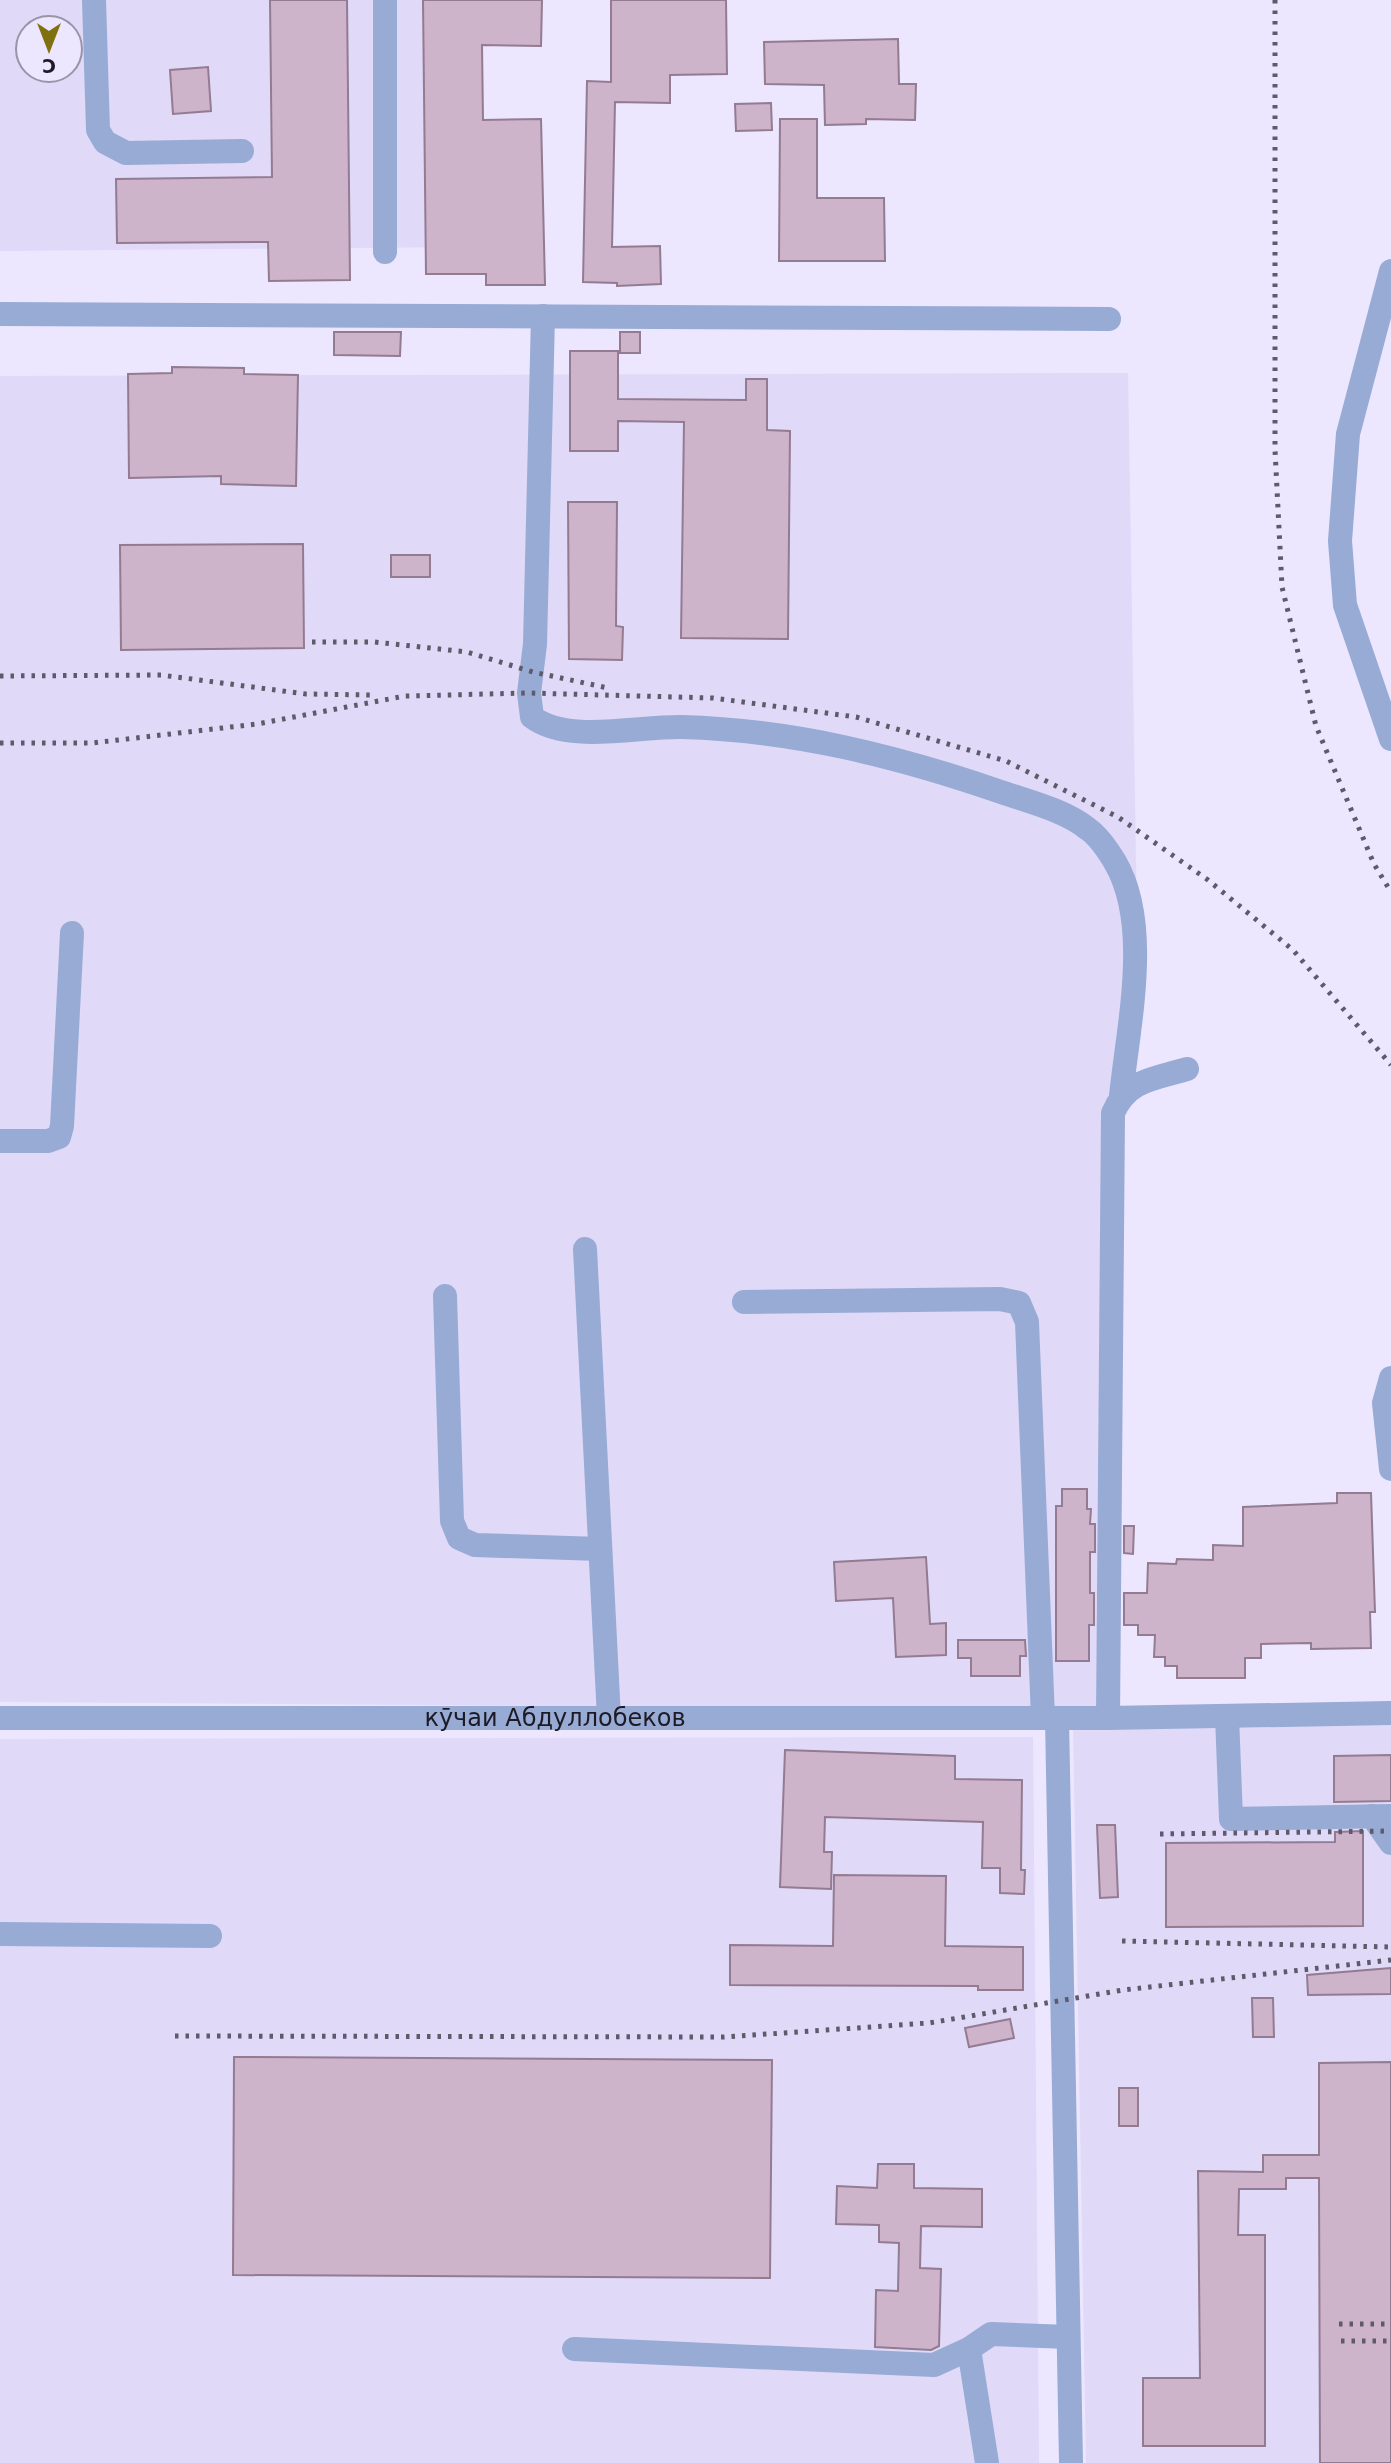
<svg xmlns="http://www.w3.org/2000/svg" width="1391" height="2463" font-family="'DejaVu Sans',sans-serif">
	<style>
		.built { fill: #e0d9f8; fill-rule: evenodd }
		.building { fill: #ceb4cb; stroke: #937b91; stroke-width: 2 }
		.lines { fill: none; stroke-linecap: round; stroke-linejoin: round }
		.minor { stroke: #97abd5; stroke-width: 24 }
		.rail { stroke: #5e5a69; stroke-width: 5; stroke-dasharray: 3.5 7; stroke-linecap: butt }
		.labels { text-anchor: middle; stroke-width: 6; stroke-linejoin: round; paint-order: stroke }
		.street-label { font-size: 24px; fill: #1d1a25; stroke: #ece6ff }
	</style>
	<rect width="100%" height="100%" fill="#ece6ff"/>
	<g class="built">
		<path d="M0,0H464L469,247L0,251ZM28,28H70V70H28Z"/>
		<polygon points="1128,373 1138,983 1110,1086 1105,1710 0,1702 0,376"/>
		<polygon points="1391,1723 1391,2463 1086,2463 1073,1724"/>
		<polygon points="1033,1737 1039,2463 0,2463 0,1739"/>
	</g>
	<g class="building">
		<polygon points="270,0 347,0 350,280 269,281 268,242 117,243 116,179 272,177"/>
		<polygon points="423,0 542,0 541,46 482,45 483,120 541,119 545,285 486,285 486,274 426,274"/>
		<polygon points="611,0 726,0 727,74 670,75 670,103 615,102 612,247 660,246 661,284 617,286 617,283 583,282 587,81 611,82"/>
		<polygon points="898,39 899,84 916,84 915,120 866,119 866,124 825,125 824,85 765,84 764,42"/>
		<polygon points="208,67 211,111 173,114 170,70"/>
		<polygon points="771,103 772,130 736,131 735,104"/>
		<polygon points="780,119 817,119 817,198 884,198 885,261 779,261"/>
		<polygon points="334,332 401,332 400,356 334,355"/>
		<rect x="620" y="332" width="20" height="21"/>
		<polygon points="570,351 618,351 618,399 746,400 746,379 767,379 767,430 790,431 788,639 681,638 684,422 618,421 618,451 570,451"/>
		<polygon points="172,367 244,368 244,374 298,375 296,486 221,484 221,476 129,478 128,374 172,373"/>
		<polygon points="568,502 617,502 616,626 623,627 622,660 569,659"/>
		<polygon points="303,544 304,648 121,650 120,545"/>
		<rect x="391" y="555" width="39" height="22"/>
		<polygon points="1062,1489 1087,1489 1087,1509 1091,1509 1090,1524 1095,1524 1095,1552 1090,1552 1090,1593 1094,1593 1094,1625 1089,1625 1089,1661 1056,1661 1056,1506 1062,1506"/>
		<polygon points="1337,1493 1371,1493 1375,1612 1370,1612 1371,1648 1311,1649 1311,1643 1261,1644 1261,1658 1245,1658 1245,1678 1177,1678 1177,1666 1165,1666 1165,1657 1154,1657 1155,1635 1138,1635 1138,1625 1124,1625 1124,1593 1147,1593 1148,1563 1176,1564 1177,1559 1213,1560 1213,1545 1243,1546 1243,1507 1337,1503"/>
		<polygon points="1124,1526 1134,1526 1133,1554 1124,1553"/>
		<polygon points="926,1557 930,1624 946,1623 946,1655 896,1657 893,1598 836,1601 834,1562"/>
		<polygon points="958,1640 1025,1640 1026,1656 1020,1656 1020,1676 971,1676 971,1658 958,1658"/>
		<polygon points="785,1750 955,1756 955,1779 1022,1780 1021,1870 1025,1870 1024,1894 1000,1893 1000,1868 982,1868 983,1822 825,1817 824,1852 832,1852 831,1889 780,1887"/>
		<polygon points="1391,1755 1391,1801 1334,1802 1334,1756"/>
		<polygon points="1097,1825 1115,1825 1118,1897 1100,1898"/>
		<polygon points="1363,1831 1363,1926 1166,1927 1166,1843 1335,1842 1335,1832"/>
		<polygon points="834,1875 946,1876 945,1946 1023,1947 1023,1990 978,1990 978,1986 730,1985 730,1945 833,1946"/>
		<polygon points="1391,1968 1391,1994 1308,1995 1307,1975"/>
		<polygon points="1252,1998 1273,1998 1274,2037 1253,2037"/>
		<polygon points="1010,2019 1014,2038 969,2047 965,2028"/>
		<polygon points="234,2057 772,2060 770,2278 233,2275"/>
		<polygon points="1391,2062 1391,2463 1320,2463 1319,2178 1286,2178 1286,2189 1239,2189 1238,2235 1265,2235 1265,2446 1143,2446 1143,2378 1200,2378 1198,2171 1263,2172 1263,2155 1319,2155 1319,2063"/>
		<rect x="1119" y="2088" width="19" height="38"/>
		<polygon points="878,2164 914,2164 914,2188 982,2189 982,2227 921,2226 920,2268 941,2269 939,2346 931,2350 875,2347 876,2290 898,2291 899,2243 879,2242 879,2225 836,2224 837,2186 877,2188"/>
	</g>
	<g class="lines">
		<g class="minor">
			<polyline points="94,0 98,130 105,142 126,153 242,151"/>
			<polyline points="385,252 385,0"/>
			<polyline points="1391,271 1348,434 1340,541 1345,605 1391,739"/>
			<polyline points="0,314 1109,319"/>
			<path d="M543,316L535,644L529,693L532,717C568,744 638,726 682,727C792,730 897,756 1001,792C1030,802 1064,810 1088,829C1098,836 1109,852 1115,862C1152,925 1128,1026 1121,1096"/>
			<polyline points="0,1141 48,1141 59,1137 62,1126 72,933"/>
			<polyline points="585,1249 609,1718"/>
			<polyline points="445,1296 452,1521 459,1538 475,1545 600,1549"/>
			<polyline points="744,1302 1000,1299 1019,1303 1027,1322 1043,1718"/>
			<polyline points="1391,1378 1384,1403 1391,1469"/>
			<polyline points="1227,1716 1231,1819 1391,1816"/>
			<path id="s1" d="M0,1718H1108L1391,1713"/>
			<polyline points="1057,1718 1071,2463"/>
			<path d="M1108,1718L1113,1113C1128,1079 1155,1079 1187,1069"/>
			<polyline points="1372,1816 1391,1843"/>
			<polyline points="0,1934 210,1936"/>
			<polyline points="574,2349 934,2365 969,2349 991,2334 1068,2337"/>
			<polyline points="969,2349 987,2463"/>
		</g>
		<g class="rail">
			<polyline points="1275,0 1275,450 1282,587 1316,726 1374,864 1391,892"/>
			<polyline points="312,642 374,642 467,652 533,672 608,688"/>
			<polyline points="0,676 161,675 306,694 373,695"/>
			<polyline points="0,743 92,743 257,724 405,696 529,693 713,698 856,717 1006,761 1118,817 1208,880 1293,950 1391,1065"/>
			<polyline points="1160,1834 1391,1831"/>
			<polyline points="1122,1941 1391,1947"/>
			<polyline points="175,2036 724,2037 929,2023 1123,1990 1391,1960"/>
			<polyline points="1339,2324 1391,2324"/>
			<polyline points="1341,2341 1391,2341"/>
		</g>
	</g>
	<g class="labels">
		<g class="street-label">
			<text dy="8" stroke="none"><textPath href="#s1" startOffset="555">кӯчаи Абдуллобеков</textPath></text>
		</g>
	</g>
	<g transform="translate(49 49) rotate(180)"><circle r="33" fill="#ece6ff" stroke="#9994a8" stroke-width="2"/>
	<path d="M0-5L12 26L0 18L-12 26Z" fill="#817010"/>
	<text y="-10" font-size="19" font-weight="bold" text-anchor="middle" fill="#1d1a25">С</text>
	</g>
</svg>
